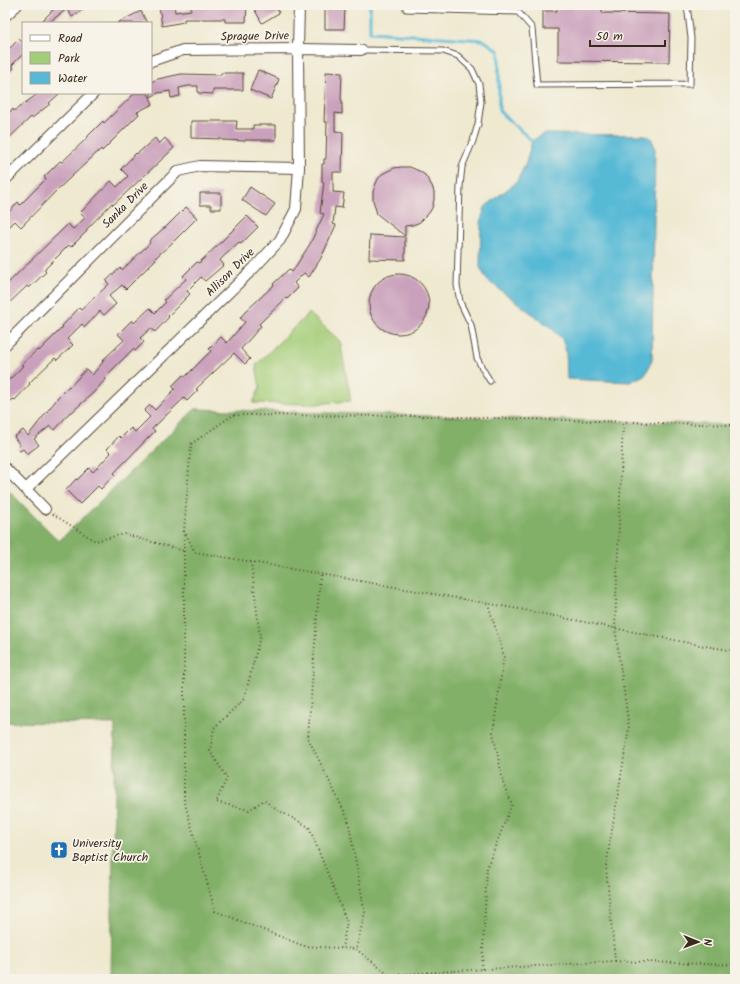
<svg xmlns="http://www.w3.org/2000/svg" width="740" height="984" font-family="Kalam,sans-serif">
	<style>
		.green { fill: #a4cd79; stroke: #707c4c }
		.forest { fill: #83b069; stroke: #5f6d44 }
		.water { fill: #57b9d5; stroke: #49727a }
		.lines { fill: none; stroke-linecap: round; stroke-linejoin: round }
		.stream { stroke: #57b9d5; stroke-width: 3 }
		.building { fill: #caa1bc }
		.service-casing { stroke: #564739; stroke-width: 7 }
		.minor-casing { stroke: #564739; stroke-width: 12 }
		.path { stroke: #564739; stroke-width: 2; stroke-dasharray: 1 3; stroke-linecap: butt }
		.service { stroke: #fff; stroke-width: 5 }
		.minor { stroke: #fff; stroke-width: 10 }
		.labels { text-anchor: middle; stroke-width: 3.5; stroke-linejoin: round; paint-order: stroke }
		.street-label { font-size: 12px; fill: #3b2a1e; stroke: #f7f3e8 }
		.poi-label { font-size: 12px; fill: #3b2a1e; stroke: #f7f3e8; text-anchor: start }
	</style>
	<rect width="100%" height="100%" fill="#f7f3e8"/>
	<filter id="ink" filterUnits="userSpaceOnUse"><feTurbulence type="fractalNoise" baseFrequency=".025" numOctaves="2"/><feDisplacementMap in="SourceGraphic" scale="8" xChannelSelector="R" yChannelSelector="G"/><feConvolveMatrix kernelMatrix="1 2 1 2 8 2 1 2 1" color-interpolation-filters="sRGB"/></filter>
	<filter id="wash" filterUnits="userSpaceOnUse"><feTurbulence type="fractalNoise" baseFrequency=".012" numOctaves="4" result="noise"/><feDisplacementMap in="SourceGraphic" scale="16" xChannelSelector="R" yChannelSelector="G"/><feGaussianBlur stdDeviation="0.9" result="paint"/><feColorMatrix in="noise" values="0 0 0 0 0 0 0 0 0 0 0 0 0 0 0 0 0 1.4 0 .05"/><feComposite in="paint" operator="in"/></filter>
	<g filter="url(#wash)">
		<rect width="100%" height="100%" fill="#efe9d0"/>
		<polygon class="green" points="309,313 340,341 351,401 315,404 253,403 260,387 256,365"/>
		<polygon class="forest" points="195,409 735,425 735,979 111,979 115,724 5,722 5,487 59,541"/>
		<polygon class="water" points="543,134 645,135 651,138 655,147 652,359 646,374 630,382 567,379 566,351 562,339 550,327 487,280 480,267 481,221 485,207 501,194 516,183 526,163 532,141"/>
		<g class="lines">
			<polyline class="stream" points="370,5 370,32 483,40 499,51 499,111 532,141"/>
		</g>
		<g id="blocks">
			<g class="building">
				<polygon points="50,5 89,5 72,17 67,9 48,23 43,23 42,21 53,10"/>
				<polygon points="169,5 174,5 175,12 191,10 191,5 247,5 246,22 225,22 225,19 184,19 184,22 162,26 159,6"/>
				<polygon points="252,5 275,5 279,13 262,23"/>
				<polygon points="325,5 345,6 344,29 325,29"/>
				<polygon points="557,5 602,5 602,13 670,14 669,62 558,61 558,29 543,29 543,11 557,11"/>
				<polygon points="141,11 147,23 117,23"/>
				<polygon points="19,39 23,43 23,54 12,65 14,68 5,76 5,53"/>
				<polygon points="258,70 279,79 271,99 250,90"/>
				<polygon points="326,72 342,73 341,100 342,100 342,114 335,113 335,131 343,132 342,172 333,172 333,192 344,193 342,208 335,207 333,224 336,225 321,258 309,277 304,273 294,283 298,288 287,299 286,298 259,324 261,326 241,349 250,359 245,364 234,353 196,389 198,390 187,401 184,398 152,429 155,431 114,473 115,474 101,489 98,486 80,504 66,490 76,479 77,480 89,468 93,472 111,453 107,449 119,436 121,438 131,428 135,432 150,417 144,411 150,405 155,410 175,389 172,386 183,375 185,377 211,351 209,349 221,337 227,343 245,322 240,318 245,312 274,285 273,284 289,269 292,272 310,244 324,214 320,213 324,182 322,182 322,164 324,164 324,159 326,159 327,122 324,122"/>
				<polygon points="221,73 243,73 243,90 213,90 213,94 198,93 198,86 188,86 179,88 180,96 171,98 170,91 158,93 151,97 151,82 158,79 181,74 221,75"/>
				<polygon points="39,93 60,93 49,103 50,104 32,118 31,117 5,142 5,116 13,109 14,111"/>
				<polygon points="135,93 148,93 153,104 137,112 139,114 102,151 101,149 57,190 21,227 15,221 5,231 5,216 18,202 20,205 46,179 44,177 60,161 62,162 88,137 88,136 103,121 104,123"/>
				<polygon points="191,121 237,121 236,129 253,129 253,125 276,125 276,140 245,140 245,141 222,140 222,139 191,138"/>
				<polygon points="155,138 159,144 165,138 174,148 113,205 112,203 86,230 87,231 71,247 69,245 44,270 46,272 29,288 27,286 5,307 5,286 68,224 73,229 85,218 80,213 111,181 117,187 128,176 121,169 136,153 137,154"/>
				<polygon points="402,167 410,167 419,171 425,175 432,186 434,192 434,200 432,208 429,213 420,222 413,225 405,226 405,236 377,214 373,200 373,192 375,186 378,179 382,174 394,168"/>
				<polygon points="250,187 275,204 266,216 242,200"/>
				<polygon points="200,193 221,193 221,209 211,209 211,205 200,205"/>
				<polygon points="186,207 197,218 172,243 155,258 156,259 126,289 122,285 109,296 116,304 104,315 100,311 85,327 82,324 67,339 73,345 57,360 55,358 29,383 30,384 15,400 13,399 5,407 5,384 23,366 21,365 38,349 39,351 63,327 62,326 79,308 81,310 109,284 106,281 120,268 122,270 150,243 149,241 164,228 165,228"/>
				<polygon points="247,216 258,227 241,244 239,242 220,260 224,265 205,281 201,277 187,291 190,294 168,316 169,317 155,332 151,328 140,338 144,342 135,351 133,349 104,378 106,379 93,393 71,413 70,412 55,430 50,426 34,439 39,445 27,454 23,449 20,451 17,448 20,445 14,437 23,430 28,436 57,399 57,398 69,386 70,387 86,369 92,375 103,362 102,361 124,340 118,334 132,320 134,323 150,308 155,313 166,302 164,300 186,279 183,276 197,262 199,263 222,241"/>
				<polygon points="370,235 405,237 405,260 369,259"/>
				<circle cx="399" cy="304" r="30"/>
			</g>
		</g>
	</g>
	<g filter="url(#ink)">
		<use href="#blocks" fill-opacity="0" stroke="#564739" stroke-width="1"/>
		<g class="lines">
			<defs>
				<g id="service">
					<polyline points="406,5 406,9 518,12 532,28 537,85 690,84 691,38 687,5"/>
					<polyline points="361,50 443,51 458,56 472,69 479,84 481,102 478,124 473,141 462,167 460,186 457,285 460,302 471,325 477,358 482,368 490,381"/>
				</g>
				<g id="minor">
					<polyline points="5,16 17,5"/>
					<polyline points="151,61 183,50 298,49 361,50"/>
					<polyline points="5,180 94,93"/>
					<polyline points="5,345 178,171 200,166 299,168"/>
					<polyline points="5,468 45,509"/>
					<polyline points="26,489 254,268 280,240 296,209 299,168 298,49 299,5"/>
				</g>
			</defs>
			<use href="#service" class="service-casing"/>
			<use href="#minor" class="minor-casing"/>
			<g class="path">
				<polyline points="735,425 426,416 233,415 191,444 184,531 195,552 519,609 699,645 735,651"/>
				<polyline points="53,514 95,541 124,534 184,551"/>
				<polyline points="184,531 184,800 215,911 304,946 356,949 389,975 615,961 606,866 629,728 615,628 623,422"/>
				<polyline points="251,562 260,637 244,699 214,728 210,751 227,778 216,802 249,810 264,800 274,808 309,827 347,922 342,948"/>
				<polyline points="320,575 308,738 348,819 365,913 356,949"/>
				<polyline points="615,961 735,965"/>
				<polyline points="482,969 487,867 512,804 504,786 493,732 504,656 488,604"/>
			</g>
			<use href="#service" class="service"/>
			<use href="#minor" class="minor"/>
		</g>
	</g>
	<defs>
		<symbol id="church-square" viewBox="-11 -11 22 22"><rect x="-9" y="-9" width="18" height="18" rx="4" fill="#1f6fb2" stroke="#f7f3e8"/><path d="M-1.2-6h2.4v3.5h3.3v2.4h-3.3V6h-2.4V-.1h-3.3v-2.4h3.3Z" fill="#fff"/></symbol>
	</defs>
	<g fill-rule="evenodd">
		<use href="#church-square" x="49" y="840" width="20" height="20"/>
	</g>
	<g class="labels">
		<g class="street-label">
			<text transform="translate(255 36) rotate(-1)" y="4">Sprague Drive</text>
			<text transform="translate(125 205) rotate(-45)" y="4">Sanka Drive</text>
			<text transform="translate(230 272) rotate(-45)" y="4">Allison Drive</text>
		</g>
		<g class="poi-label">
			<text x="72" y="847">University<tspan x="72" dy="14">Baptist Church</tspan></text>
		</g>
	</g>
	<rect width="740" height="984" fill="none" stroke="#f7f3e8" stroke-width="20"/>
	<rect x="22" y="22" width="130" height="72" fill="#f7f3e8" stroke="#aca397"/>
	<rect x="30" y="35" width="20" height="6" fill="#ffffff" stroke="#aca397"/>
	<text x="58" y="42" font-size="12" fill="#3b2a1e">Road</text>
	<rect x="30" y="52" width="20" height="12" fill="#a4cd79" stroke="#aca397"/>
	<text x="58" y="62" font-size="12" fill="#3b2a1e">Park</text>
	<rect x="30" y="72" width="20" height="12" fill="#57b9d5" stroke="#aca397"/>
	<text x="58" y="82" font-size="12" fill="#3b2a1e">Water</text>
	<g transform="translate(698 942) rotate(91)" stroke="#f7f3e8" stroke-width="3" paint-order="stroke">
	<path d="M0-3L7 15L0 10L-7 15Z" fill="#3b2a1e"/>
	<text y="-6" font-size="11" font-weight="bold" text-anchor="middle" fill="#3b2a1e">N</text>
	</g>
	<path d="M590 40v6h75v-6" fill="none" stroke="#3b2a1e" stroke-width="2"/>
	<text x="596" y="40" font-size="12" fill="#3b2a1e" stroke="#f7f3e8" stroke-width="3" paint-order="stroke">50 m</text>
</svg>
